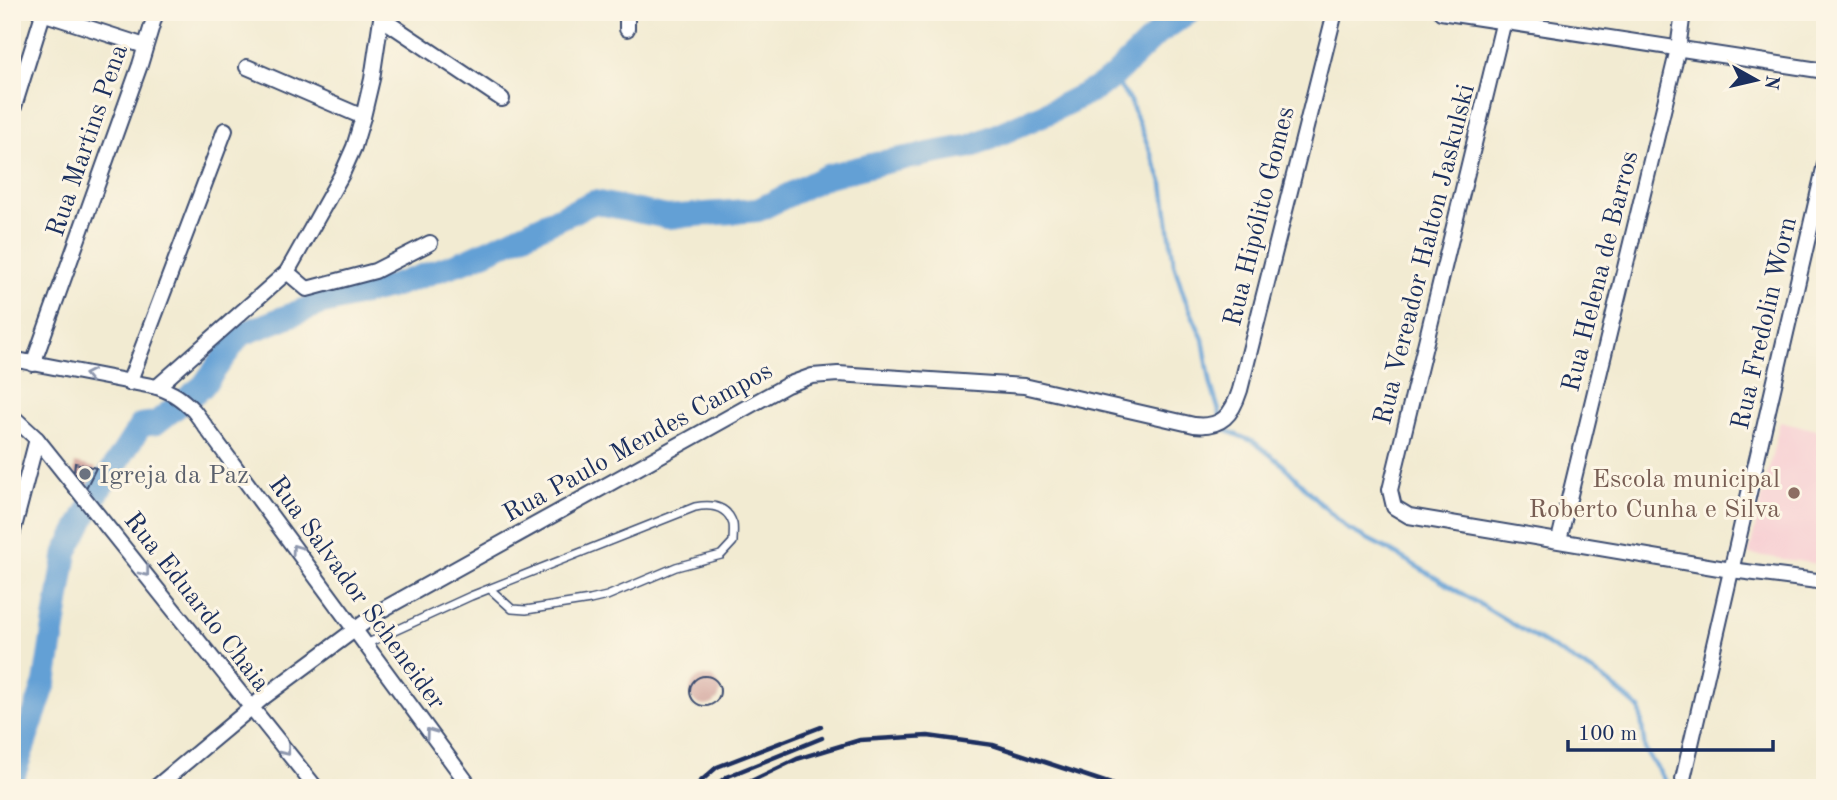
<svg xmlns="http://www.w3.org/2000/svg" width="1837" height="800" font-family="'Old Standard TT',serif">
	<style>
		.built { fill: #f7cfd3 }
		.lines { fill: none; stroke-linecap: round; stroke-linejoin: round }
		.stream { stroke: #64a0d5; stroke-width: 4.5 }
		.river { stroke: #64a0d5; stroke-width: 24 }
		.building { fill: #ce9b95 }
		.service-casing { stroke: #3b4b6f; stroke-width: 10 }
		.minor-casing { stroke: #3b4b6f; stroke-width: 18 }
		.service { stroke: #fff; stroke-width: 7 }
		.minor { stroke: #fff; stroke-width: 14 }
		.rail { stroke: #1b2f5e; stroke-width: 4.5 }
		.oneway { stroke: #8d97ae }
		.worship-dot { fill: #6b7280; stroke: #fcf5e5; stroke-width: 2.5 }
		.education-dot { fill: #8d6e63; stroke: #fcf5e5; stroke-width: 2.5 }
		.labels { text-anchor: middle; stroke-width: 6; stroke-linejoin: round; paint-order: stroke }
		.street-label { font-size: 26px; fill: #1b2f5e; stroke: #fcf5e5 }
		.worship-label { font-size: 26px; fill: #5b616d; stroke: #fcf5e5; text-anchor: start }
		.education-label { font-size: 26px; fill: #785e54; stroke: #fcf5e5; text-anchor: end }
	</style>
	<rect width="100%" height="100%" fill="#fcf5e5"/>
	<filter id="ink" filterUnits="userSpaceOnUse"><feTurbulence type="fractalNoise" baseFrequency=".0143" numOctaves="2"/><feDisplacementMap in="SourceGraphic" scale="14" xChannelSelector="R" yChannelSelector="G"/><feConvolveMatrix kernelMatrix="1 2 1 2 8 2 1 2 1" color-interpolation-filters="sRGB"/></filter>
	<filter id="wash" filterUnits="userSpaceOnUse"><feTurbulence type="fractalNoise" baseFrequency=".00686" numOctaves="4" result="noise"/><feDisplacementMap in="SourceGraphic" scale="28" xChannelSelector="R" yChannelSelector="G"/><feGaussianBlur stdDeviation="1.57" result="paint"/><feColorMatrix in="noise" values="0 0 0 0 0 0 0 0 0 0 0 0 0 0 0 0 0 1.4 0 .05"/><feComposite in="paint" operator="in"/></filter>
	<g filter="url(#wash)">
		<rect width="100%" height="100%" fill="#f2ebd2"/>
		<polygon class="built" points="1780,421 1825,432 1825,565 1749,554"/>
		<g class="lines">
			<polyline class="stream" points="1113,77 1130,101 1163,184 1174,264 1185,299 1203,339 1211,385 1225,430 1254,442 1283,465 1320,503 1348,529 1391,551 1603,678 1640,709 1645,750 1670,788"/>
			<polyline class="river" points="12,780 45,683 66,552 96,495 141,425 156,423 203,386 240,335 319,304 393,286 468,260 594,202 667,217 758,210 827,176 889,161 972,146 1047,113 1095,89 1113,77 1158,33 1189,12"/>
		</g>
		<g id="blocks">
			<g class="building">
				<polygon points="75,463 96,468 86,488 77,484 78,477 74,472"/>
				<circle cx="705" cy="691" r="15"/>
			</g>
		</g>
	</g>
	<g filter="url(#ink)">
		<use href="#blocks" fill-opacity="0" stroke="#3b4b6f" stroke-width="2"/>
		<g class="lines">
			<defs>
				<g id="service">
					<path d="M366,644L471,596L695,507C710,504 727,505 733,524C734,529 733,537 733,542L721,555L676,567L607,596L590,600L526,610L512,609L490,589"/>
					<polyline points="1359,785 1362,788"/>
				</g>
				<g id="minor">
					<polyline points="39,12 145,46"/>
					<polyline points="1441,12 1825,71"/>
					<polyline points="1506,12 1390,490 1394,507 1409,516 1731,570 1825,582"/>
					<polyline points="381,18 502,99"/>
					<polyline points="627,29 627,12"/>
					<polyline points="247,67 363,117"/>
					<polyline points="12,113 43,14"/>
					<polyline points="287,272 307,289 375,271 430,243"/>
					<path d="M12,359L157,387C174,393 181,398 194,411L471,788"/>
					<polyline points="33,364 140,65 156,12"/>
					<polyline points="129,383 225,130"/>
					<polyline points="157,387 287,272 342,174 354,147 363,117 372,79 382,12"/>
					<polyline points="12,416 37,439 316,788"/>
					<polyline points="12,535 37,439"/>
					<polyline points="1559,540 1678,49 1683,12"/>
					<polyline points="1683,779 1825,164"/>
					<path d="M155,788L264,697L380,611L787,385L812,376L838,374L1024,386L1194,425C1222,428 1232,415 1240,390L1335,12"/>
				</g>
			</defs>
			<use href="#service" class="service-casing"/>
			<use href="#minor" class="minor-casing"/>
			<use href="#service" class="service"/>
			<use href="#minor" class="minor"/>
			<g class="rail">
				<polyline points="693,788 717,767 821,727"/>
				<polyline points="713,788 726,777 822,738"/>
				<polyline points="737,788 797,759 860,740 928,736 993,745 1123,788"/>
			</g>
		</g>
		<defs><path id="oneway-chevron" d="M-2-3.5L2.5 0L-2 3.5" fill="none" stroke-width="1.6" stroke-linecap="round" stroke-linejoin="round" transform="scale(1.75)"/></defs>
		<g class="oneway">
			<use href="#oneway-chevron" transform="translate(89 375) rotate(-169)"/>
			<use href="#oneway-chevron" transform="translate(296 549) rotate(-126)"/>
			<use href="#oneway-chevron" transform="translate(145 572) rotate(52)"/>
			<use href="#oneway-chevron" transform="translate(430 733) rotate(-126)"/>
			<use href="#oneway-chevron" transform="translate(286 751) rotate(51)"/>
		</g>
	</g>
	<circle class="worship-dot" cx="85" cy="474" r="7"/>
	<circle class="education-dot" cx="1794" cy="493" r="7"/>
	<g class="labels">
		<g class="street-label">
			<text transform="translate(86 140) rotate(-71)" y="9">Rua Martins Pena</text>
			<text transform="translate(1258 216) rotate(-76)" y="9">Rua Hipólito Gomes</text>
			<text transform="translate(1423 254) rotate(-76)" y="9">Rua Vereador Halton Jaskulski</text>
			<text transform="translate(1599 271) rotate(-76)" y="9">Rua Helena de Barros</text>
			<text transform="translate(1763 323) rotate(-77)" y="9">Rua Fredolin Worn</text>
			<text transform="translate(637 441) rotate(-29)" y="9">Rua Paulo Mendes Campos</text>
			<text transform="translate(358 592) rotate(54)" y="9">Rua Salvador Scheneider</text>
			<text transform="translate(198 601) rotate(52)" y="9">Rua Eduardo Chaia</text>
		</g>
		<g class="worship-label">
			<text x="99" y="483">Igreja da Paz</text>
		</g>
		<g class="education-label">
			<text x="1780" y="487">Escola municipal<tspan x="1780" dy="30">Roberto Cunha e Silva</tspan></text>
		</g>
	</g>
	<rect width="1837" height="800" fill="none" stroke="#fcf5e5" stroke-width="42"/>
	<g transform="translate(1756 80) rotate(98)" stroke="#fcf5e5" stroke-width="5" paint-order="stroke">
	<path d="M0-5L12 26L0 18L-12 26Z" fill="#1b2f5e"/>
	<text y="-10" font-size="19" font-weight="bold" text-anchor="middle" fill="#1b2f5e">N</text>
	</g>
	<path d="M1568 740v10h205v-10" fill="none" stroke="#1b2f5e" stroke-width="3.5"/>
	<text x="1578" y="740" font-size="21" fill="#1b2f5e" stroke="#fcf5e5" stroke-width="5" paint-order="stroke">100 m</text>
</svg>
